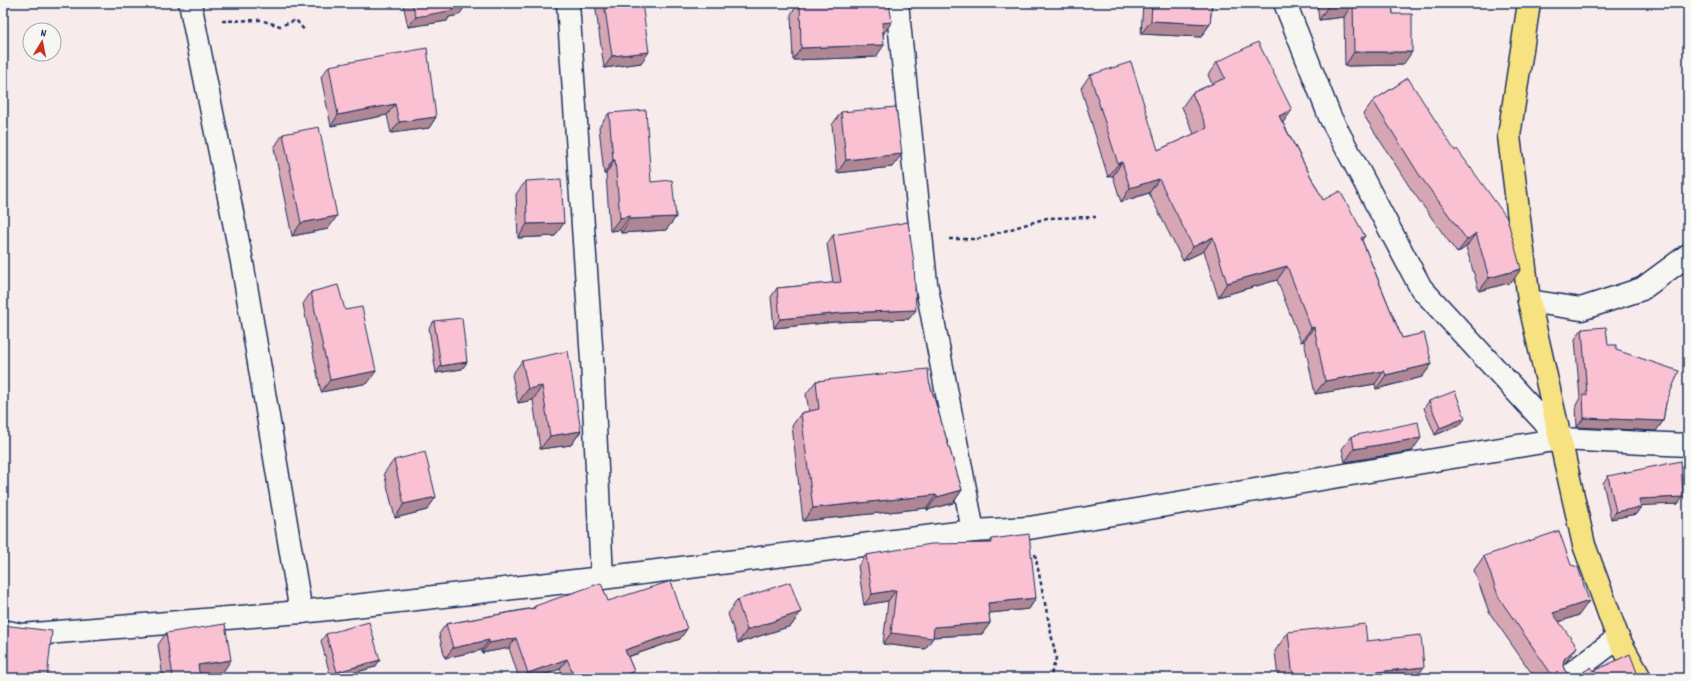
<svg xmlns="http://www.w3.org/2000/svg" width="1691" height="681" font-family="Dekko,sans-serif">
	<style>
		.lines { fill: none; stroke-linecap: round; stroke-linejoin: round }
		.minor-casing { stroke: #1b2f5e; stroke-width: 25 }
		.trunk-casing { stroke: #1b2f5e; stroke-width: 25 }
		.path { stroke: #1b2f5e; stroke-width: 2.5; stroke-dasharray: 4 3; stroke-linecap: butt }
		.minor { stroke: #f6f6f2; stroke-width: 22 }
		.trunk { stroke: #f7e281; stroke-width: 22 }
		.wall { fill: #d7a6b5; stroke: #1b2f5e }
		.shaded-wall { fill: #af8794; stroke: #1b2f5e }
		.building { fill: #fac1d3; stroke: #1b2f5e }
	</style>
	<rect width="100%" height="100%" fill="#f7ebec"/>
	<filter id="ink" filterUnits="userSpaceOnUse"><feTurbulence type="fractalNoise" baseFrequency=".025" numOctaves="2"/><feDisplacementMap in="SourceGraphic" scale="8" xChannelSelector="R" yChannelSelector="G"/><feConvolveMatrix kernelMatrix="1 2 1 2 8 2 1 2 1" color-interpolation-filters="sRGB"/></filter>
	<g filter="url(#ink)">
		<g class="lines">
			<defs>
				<g id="minor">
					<polyline points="190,3 242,262 301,612"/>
					<polyline points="568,3 592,360 602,578"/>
					<polyline points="897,3 926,283 973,531"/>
					<polyline points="1285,3 1330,117 1421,288 1560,439"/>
					<polyline points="1529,301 1581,309 1642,289 1688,255"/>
					<polyline points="3,631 22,635 301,612 602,578 973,531 1029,528 1560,439 1688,445"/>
					<polyline points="1565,678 1618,638"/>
				</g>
				<polyline id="trunk" points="1529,3 1509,136 1529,301 1584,545 1618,638 1640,678"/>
			</defs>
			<use href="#minor" class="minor-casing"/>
			<use href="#trunk" class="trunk-casing"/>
			<g class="path">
				<polyline points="222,21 260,20 280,26 296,20 305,31"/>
				<polyline points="949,239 978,239 1047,218 1096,217"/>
				<polyline points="1035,554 1056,658 1050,678"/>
			</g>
			<use href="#minor" class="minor"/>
			<use href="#trunk" class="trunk"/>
		</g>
		<g class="wall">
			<polygon points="403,3 466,3 459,15 449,17 447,21 408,27"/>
			<polygon points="595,3 642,3 641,63 604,68"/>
			<polygon points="799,3 889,3 884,33 876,57 793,60 791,14"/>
			<polygon points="1143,3 1212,3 1210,24 1201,37 1141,34"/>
			<polygon points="1317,3 1392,3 1393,14 1403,65 1345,66 1344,17 1319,20"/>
			<polygon points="1217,62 1283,123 1323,200 1365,236 1362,240 1402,338 1432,364 1422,377 1376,389 1375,384 1315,394 1304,341 1301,342 1277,280 1218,297 1204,251 1183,261 1149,193 1121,202 1113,176 1108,177 1081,88 1090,75 1158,150 1194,134 1182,107 1192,93 1212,84 1208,75"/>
			<polygon points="329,66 436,117 429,128 391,133 387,115 331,126 321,77"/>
			<polygon points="1408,78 1512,282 1479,291 1466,247 1457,253 1411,189 1363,114 1373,101"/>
			<polygon points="841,112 892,167 837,173 832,125"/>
			<polygon points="609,113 651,182 676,217 666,230 621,233 620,230 610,231 606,174 604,174 599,127"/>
			<polygon points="283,134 328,229 292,236 274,148"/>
			<polygon points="526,181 555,236 518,238 516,194"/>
			<polygon points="833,235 909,319 835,322 774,328 771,297 777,288 833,283 827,244"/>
			<polygon points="311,292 345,310 368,383 321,392 303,304"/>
			<polygon points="434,321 467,362 462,369 436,373 429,328"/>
			<polygon points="1582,329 1616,350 1666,403 1663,421 1656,431 1577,427 1576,405 1580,398 1575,339"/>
			<polygon points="522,361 581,431 571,445 540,449 533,400 518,403 512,375"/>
			<polygon points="816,381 929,381 962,490 953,503 927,510 927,508 803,521 792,426 801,413 809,411 806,394"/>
			<polygon points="1429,401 1465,418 1460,425 1435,435 1424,408"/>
			<polygon points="1352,436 1412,451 1345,462 1342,449"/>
			<polygon points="394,460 427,510 395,518 384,473"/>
			<polygon points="1608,476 1678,504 1641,505 1636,514 1611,519 1603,483"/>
			<polygon points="992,539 1036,598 1029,609 989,613 990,623 982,634 933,637 925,649 883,644 888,601 864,605 858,566 866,555 989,543"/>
			<polygon points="1484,556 1579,615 1559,622 1567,661 1563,665 1563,666 1565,671 1570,675 1577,676 1594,671 1639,678 1535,678 1489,612 1474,570"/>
			<polygon points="737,600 801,612 791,626 738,643 728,614"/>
			<polygon points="608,601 680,639 628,657 634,671 629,678 564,678 560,669 535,678 519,678 509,648 482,653 482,650 445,658 439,634 446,624 533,608 535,606"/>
			<polygon points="1288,632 1367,641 1416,678 1278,678 1275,651"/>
			<polygon points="166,633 223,672 199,675 200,678 163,678 158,645"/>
			<polygon points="326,634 380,660 375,667 335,678 331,678 321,641"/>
		</g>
		<g class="shaded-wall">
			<polygon points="1353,3 1344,17 1319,20 1328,6"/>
			<polygon points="466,5 459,15 449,17 447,21 408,27 416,17 453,7"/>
			<polygon points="1151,21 1210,24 1201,37 1141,34"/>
			<polygon points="892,22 884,33 874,35 882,23"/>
			<polygon points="884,45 876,57 793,60 801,48"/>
			<polygon points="649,52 641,63 604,68 612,56"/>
			<polygon points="1354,52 1412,52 1403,65 1345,66"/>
			<polygon points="395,104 387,115 331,126 338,115"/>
			<polygon points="1292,110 1282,124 1279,116"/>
			<polygon points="436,117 429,128 391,133 399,122"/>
			<polygon points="902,154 892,167 837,173 846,160"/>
			<polygon points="613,160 615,160 606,174 604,174"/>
			<polygon points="1122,162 1113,176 1108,177 1118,164"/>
			<polygon points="1159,179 1149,193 1121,202 1130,188"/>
			<polygon points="337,216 328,229 292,236 301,223"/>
			<polygon points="630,216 620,230 610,231 620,218"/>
			<polygon points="676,217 666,230 621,233 630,219"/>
			<polygon points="564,223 555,236 518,238 527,224"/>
			<polygon points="1476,233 1466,247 1457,253 1467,240"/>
			<polygon points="1213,237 1204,251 1183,261 1193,247"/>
			<polygon points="1287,266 1277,280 1218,297 1227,283"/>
			<polygon points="1521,269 1512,282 1479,291 1489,278"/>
			<polygon points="916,310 909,319 835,322 774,328 780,319 842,313"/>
			<polygon points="1314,327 1304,341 1301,342 1311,328"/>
			<polygon points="467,362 462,369 436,373 441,366"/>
			<polygon points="1432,364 1422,377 1376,389 1386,375"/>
			<polygon points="376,371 368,383 321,392 330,380"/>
			<polygon points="1384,371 1375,384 1315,394 1325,381"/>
			<polygon points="542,386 533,400 518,403 528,389"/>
			<polygon points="1465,418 1460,425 1435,435 1440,428"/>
			<polygon points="1584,418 1663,421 1656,431 1577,427"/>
			<polygon points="581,431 571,445 540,449 550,436"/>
			<polygon points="1421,438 1412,451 1345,462 1354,449"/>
			<polygon points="962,490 953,503 927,510 937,497"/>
			<polygon points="936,495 927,508 803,521 813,508"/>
			<polygon points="436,497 427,510 395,518 404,504"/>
			<polygon points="1683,497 1678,504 1634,506 1639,499"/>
			<polygon points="1641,507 1636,514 1611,519 1616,512"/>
			<polygon points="896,590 888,601 864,605 872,594"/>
			<polygon points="1036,598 1029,609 981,614 988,603"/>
			<polygon points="1589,601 1579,615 1543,627 1553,613"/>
			<polygon points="801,612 791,626 738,643 747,630"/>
			<polygon points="990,623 982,634 931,637 933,638 925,649 883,644 891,633 934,627"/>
			<polygon points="687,629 680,639 618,660 625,650"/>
			<polygon points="516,638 509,648 482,653 489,643"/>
			<polygon points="489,640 482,650 445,658 453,648"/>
			<polygon points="1577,647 1567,661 1554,673 1564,659"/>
			<polygon points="567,659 560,669 535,678 525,678 528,673"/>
			<polygon points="231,660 223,672 190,677 198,665"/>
			<polygon points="380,660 375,667 335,678 332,678 337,672"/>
			<polygon points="1424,667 1416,678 1319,678"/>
			<polygon points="634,671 629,678 618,678"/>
		</g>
		<g class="building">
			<polygon points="412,3 466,3 466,5 453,7 454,10 416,17"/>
			<polygon points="604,3 642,3 649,52 612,56"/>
			<polygon points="800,3 889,3 892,22 882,23 884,45 801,48"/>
			<polygon points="1152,3 1212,3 1210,24 1151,21"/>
			<polygon points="1328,3 1392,3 1393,14 1412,14 1412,52 1354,52 1353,3 1328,6"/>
			<polygon points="1258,42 1292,110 1279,116 1323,200 1340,191 1365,236 1361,238 1402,338 1424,333 1432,364 1386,375 1384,371 1325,381 1314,327 1311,328 1287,266 1227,283 1213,237 1193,247 1159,179 1130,188 1122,162 1118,164 1090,75 1131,62 1158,150 1207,128 1192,93 1225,78 1217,62"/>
			<polygon points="427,48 436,117 399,122 395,104 338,115 329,66"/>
			<polygon points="1408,78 1455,151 1457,149 1507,218 1521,269 1489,278 1476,233 1467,240 1420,176 1373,101"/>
			<polygon points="896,107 902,154 846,160 841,112"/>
			<polygon points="646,110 651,182 672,180 676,217 630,219 630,216 620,218 615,160 613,160 609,113"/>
			<polygon points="319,127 337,216 301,223 283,134"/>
			<polygon points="561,179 564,223 527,224 526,181"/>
			<polygon points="908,222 914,263 916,310 842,313 780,319 777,288 841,282 833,235"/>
			<polygon points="338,285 345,310 362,307 376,371 330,380 311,292"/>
			<polygon points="462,318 467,362 441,366 434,321"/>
			<polygon points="1606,327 1608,345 1616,345 1616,350 1679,371 1666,403 1663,421 1584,418 1583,395 1587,395 1582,329"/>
			<polygon points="568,351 581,431 550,436 542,386 528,389 522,361"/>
			<polygon points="928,369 929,381 962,490 937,497 936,495 813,508 801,413 819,409 816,381"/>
			<polygon points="1455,391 1465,418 1440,428 1429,401"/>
			<polygon points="1418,422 1421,438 1354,449 1352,436"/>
			<polygon points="425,452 436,497 404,504 394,460"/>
			<polygon points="1681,461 1683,497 1639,499 1641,507 1616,512 1608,476"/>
			<polygon points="1559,531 1571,565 1578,567 1589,601 1553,613 1577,647 1564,659 1563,666 1565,671 1570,675 1577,676 1591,667 1594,671 1630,654 1639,678 1554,678 1499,598 1484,556"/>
			<polygon points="1029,534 1036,598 988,603 990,623 934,627 933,638 891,633 896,590 872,594 866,555 931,544 992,543 992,539"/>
			<polygon points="671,581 687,629 625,650 634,671 618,678 575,678 567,659 528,673 516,638 489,643 489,640 453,648 446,624 535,608 535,606 601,583 608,601"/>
			<polygon points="790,582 801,612 747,630 737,600"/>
			<polygon points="369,622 380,660 337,672 326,634"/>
			<polygon points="225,624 231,660 198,665 200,678 167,678 167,676 173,676 166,633"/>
			<polygon points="1365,624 1367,641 1421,635 1424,667 1319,678 1293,678 1288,632"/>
			<polygon points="3,625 52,631 47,678 3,678"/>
		</g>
	</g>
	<rect width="1691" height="681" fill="none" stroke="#f6f6f2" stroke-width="16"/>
	<rect x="8" y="8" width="1675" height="665" fill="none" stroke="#1b2f5e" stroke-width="1.5" filter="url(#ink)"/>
	<g transform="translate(42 42) rotate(10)"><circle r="19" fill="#f6f6f2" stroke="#9ea6b7"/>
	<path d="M0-3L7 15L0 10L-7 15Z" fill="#c8321e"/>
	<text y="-6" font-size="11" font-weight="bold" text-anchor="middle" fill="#1b2f5e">N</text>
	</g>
</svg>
